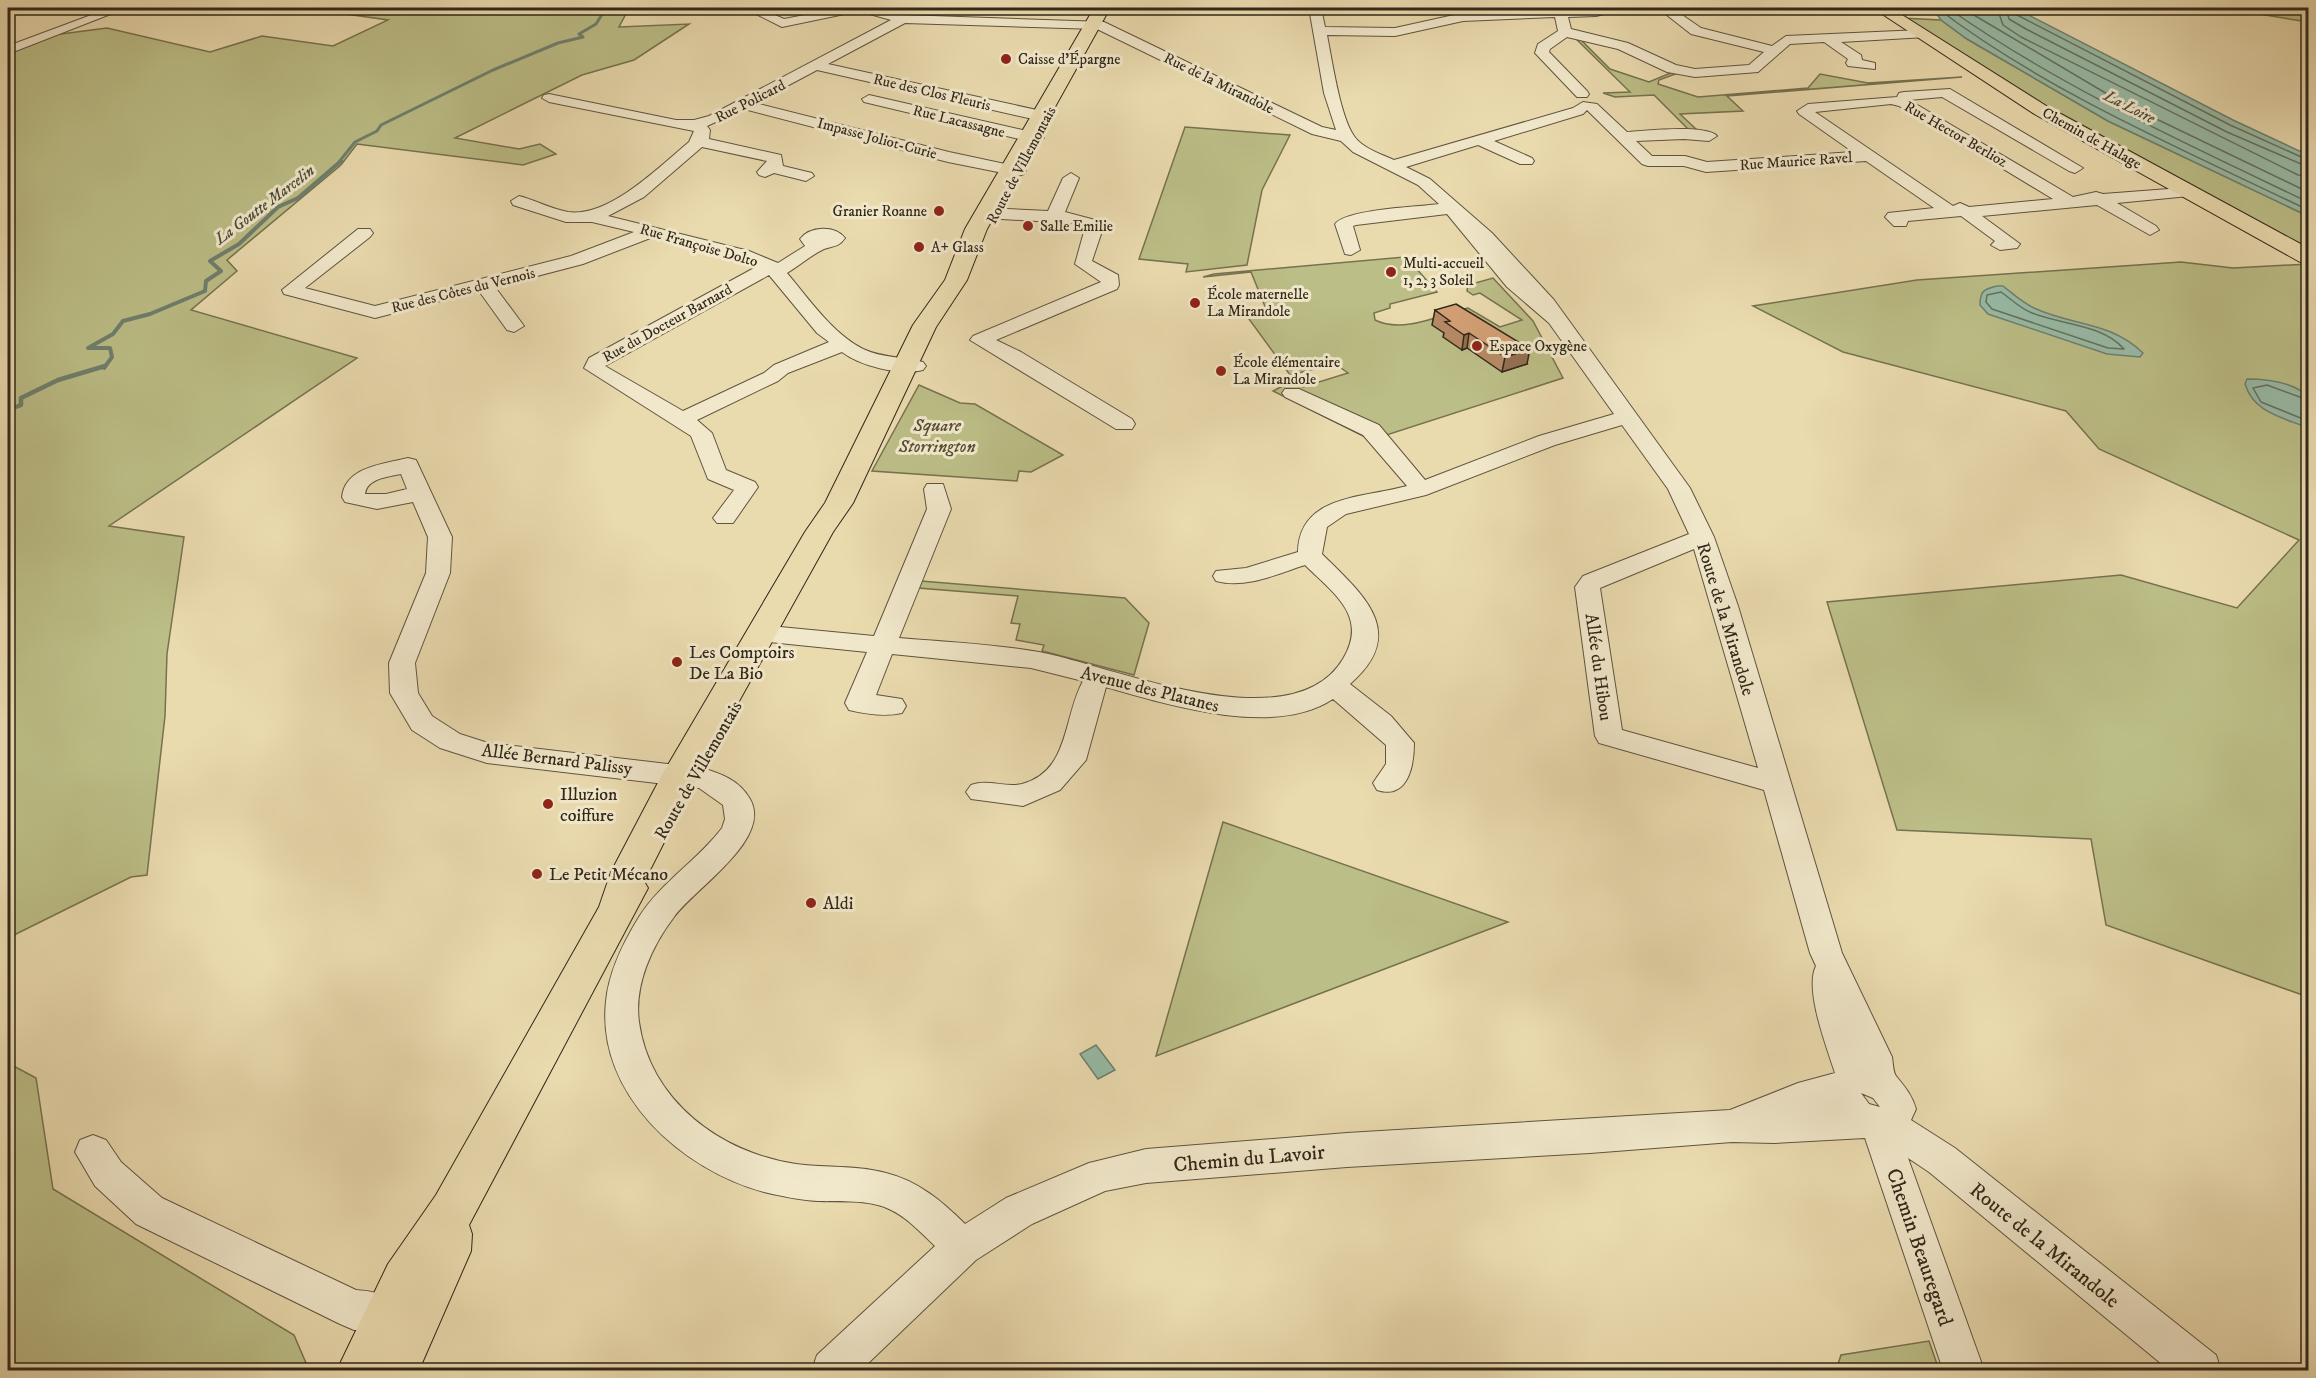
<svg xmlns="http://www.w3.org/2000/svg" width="2316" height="1378" font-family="'IM FELL DW Pica',serif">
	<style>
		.green { fill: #bcbe87; stroke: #767250; stroke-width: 1.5 }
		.water { fill: #98bba7; stroke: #6f806f; stroke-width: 1.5 }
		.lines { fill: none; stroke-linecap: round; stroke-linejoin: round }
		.shore { stroke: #647160; stroke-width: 1.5 }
		.stream-far2 { stroke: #6f806f; stroke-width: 3 }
		.stream-far1 { stroke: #6f806f; stroke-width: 4 }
		.stream { stroke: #6f806f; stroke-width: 4.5 }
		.minor-casing { stroke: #5f543f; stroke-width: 2 }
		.major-casing { stroke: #31271a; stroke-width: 2 }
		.minor { fill: #f1e8cb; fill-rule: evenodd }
		.major { fill: #eadbaf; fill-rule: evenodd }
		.wall { fill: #b68a65; stroke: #31271a; stroke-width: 1.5 }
		.shaded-wall { fill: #947053; stroke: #31271a; stroke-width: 1.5 }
		.building { fill: #d4a076; stroke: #31271a; stroke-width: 1.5 }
		.poi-dot { fill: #8f2418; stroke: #f1e8cb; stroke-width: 2 }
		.labels { text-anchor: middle; stroke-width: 6; stroke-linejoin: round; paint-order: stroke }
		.far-poi-label { font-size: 15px; fill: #31271a; stroke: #f1e8cb; text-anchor: start }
		.far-street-label { font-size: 15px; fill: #31271a; stroke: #f1e8cb }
		.far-water-label { font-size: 16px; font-style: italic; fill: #4b4c3d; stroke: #f1e8cb }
		.park-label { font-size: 18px; font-style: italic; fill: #544d35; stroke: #f1e8cb }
		.street-label { font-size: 18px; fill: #31271a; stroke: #f1e8cb }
		.poi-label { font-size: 18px; fill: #31271a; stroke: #f1e8cb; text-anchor: start }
		.near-street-label { font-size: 21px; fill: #31271a; stroke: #f1e8cb }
	</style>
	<rect width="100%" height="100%" fill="#eadbaf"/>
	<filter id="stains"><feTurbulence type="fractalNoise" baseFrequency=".00333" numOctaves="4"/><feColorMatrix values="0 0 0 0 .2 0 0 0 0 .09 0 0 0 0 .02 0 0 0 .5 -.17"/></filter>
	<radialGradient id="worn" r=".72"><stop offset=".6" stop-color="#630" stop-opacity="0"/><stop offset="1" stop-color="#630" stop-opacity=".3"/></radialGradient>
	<g class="green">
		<polygon points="303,8 629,8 619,27 689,24 634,60 582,75 455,138 519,149 540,144 556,154 523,165 357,144 341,165 227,260 237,271 191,310 357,358 109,526 184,537 167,654 165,716 147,875 131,877 8,938 8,50 53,35 107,28 210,52 262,36 333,46 388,20"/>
		<polygon points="2221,8 2308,8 2308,22 2222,8"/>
		<polygon points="1901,18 1941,20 1967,39 2108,121 2308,216 2308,248 2076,125"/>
		<polygon points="1572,35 1578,37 1610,69 1649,82 1673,72 1678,73 1659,80 1658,84 1698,97 1808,88 1820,74 1868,83 1962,77 1727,96 1743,111 1680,114 1698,131 1691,132 1654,95 1615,97 1603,93 1630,92"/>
		<polygon points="1185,127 1290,135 1262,190 1247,265 1186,272 1188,264 1139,259"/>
		<path d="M1416,256L1422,264L1415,267L1437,292L1390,304V308L1374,313L1375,320C1403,334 1440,315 1468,308L1500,327L1522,320L1480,293L1473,295L1467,291L1468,285L1493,278L1533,321L1563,378L1371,440L1273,391L1294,380L1303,387L1348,373L1335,364L1290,375L1246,315L1258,314L1266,309L1251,272L1203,277L1214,274Z"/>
		<polygon points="2181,262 2233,268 2308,264 2308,997 2106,925 2091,839 1897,830 1827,602 2121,575 2237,608 2299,540 2099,449 2066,411 1843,352 1753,306 1917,280"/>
		<polygon points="919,385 960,403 975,404 1063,455 1031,472 1019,471 1017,481 872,471"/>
		<polygon points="921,581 1125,598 1149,623 1134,675 1042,651 1044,645 1016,640 1020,624 1011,623 1018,596 918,588"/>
		<polygon points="1223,822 1508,922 1156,1056"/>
		<polygon points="8,1063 36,1078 53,1189 294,1335 309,1370 8,1370"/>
		<polygon points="1929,1341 1939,1370 1836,1370 1841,1355"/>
	</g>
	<g class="water">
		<polygon points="1917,8 2015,8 2233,120 2308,155 2308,216 2108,121 1967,39 1941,20 1936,13"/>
		<path d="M1997,286H2003C2013,294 2023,303 2034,308C2072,326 2110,321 2143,353L2140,357L2107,354L1988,314L1980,305C1980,291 1984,289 1997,286Z"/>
		<path d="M2247,379C2269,379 2292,382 2308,396V428C2282,417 2254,413 2245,384Z"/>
		<polygon points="1096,1045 1115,1070 1098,1079 1080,1054"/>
	</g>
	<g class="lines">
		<g class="shore">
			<path d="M1937,8C2049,93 2182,149 2308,210"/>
			<path d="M1948,8C2060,87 2185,143 2308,202"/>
			<polyline points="1962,8 2119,101 2308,192"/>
			<polyline points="1997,8 2003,25 2021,37 2298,175 2308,176"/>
			<polyline points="2006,8 2009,19 2026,29 2227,132 2308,167"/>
			<polyline points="2013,8 2017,15 2230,125 2308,160"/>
			<path d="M2001,292C2011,299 2021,309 2032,313C2062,325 2102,324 2124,349L2108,348L1992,309L1986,302L1987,295Z"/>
			<polyline points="2308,400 2267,385 2253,388 2261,402 2308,421"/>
		</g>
		<polyline class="stream-far2" points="339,162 355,142 377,131 381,125 493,70 558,43 583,37 579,34 596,24 606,8"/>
		<polyline class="stream-far1" points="104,368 112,357 110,348 88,348 113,334 123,321 150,314 205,291 206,281 221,271 210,261 239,244 278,207 298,198 341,161"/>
		<polyline class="stream" points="8,410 21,405 21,398 58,380 105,366"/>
		<defs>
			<g id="minor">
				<polygon points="110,8 126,8 8,54 8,46"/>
				<path d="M744,8H759L784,19L841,8H874L903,15L1104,22L1322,127L1336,130L1324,93L1309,8H1321L1325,27L1395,28L1463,13L1616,8L1615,11L1596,16L1568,17L1571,29L1628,43L1676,65L1695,69L1749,65L1764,52L1691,34L1658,8H1672L1701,28L1772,46L1786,36L1921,30L1928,34L1926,37L1841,42L1861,55L1862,60L1875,63V69L1848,66L1846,63L1848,59L1824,42L1790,44L1758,72L1695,77L1667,72L1618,49L1567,37L1550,49L1549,52L1587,91L1589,94L1587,97H1577L1535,53L1538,44L1558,31L1555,17L1463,21L1395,36L1327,35C1332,60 1340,116 1354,136C1362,148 1381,154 1394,160L1573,108L1583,102L1597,104L1627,132C1645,131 1706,124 1717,136L1709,141L1684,139L1636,141L1652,156H1685L1707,162L1853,152L1799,114L1797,111L1808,104L1897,97L1899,93L1904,92L1950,89L2083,168L2075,173L2069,171L1942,97L1909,100L2073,197L2096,192L2103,194L2195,187L2197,191L2189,196L2117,203L2156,226L2159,230L2150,235L2097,205L1982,216L2020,244L2017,248L2000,250L1991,245L1995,241L1961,216L1908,221L1906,226H1894L1885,217L1888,213L1934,208L1866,161L1706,172L1684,166H1648L1642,164L1587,110L1583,114L1494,141L1532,158L1534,161L1532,164H1520L1478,145L1406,167L1430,179L1492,233L1554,300L1690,488L1714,537L1738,606L1842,953L1892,1057C1893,1063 1893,1072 1896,1076C1905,1087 1912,1095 1916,1109L1911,1120L1955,1148L2216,1355L2221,1370H2169L1929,1172L1908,1158L1984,1370H1943L1865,1138L1774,1143L1732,1142L1590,1153L1347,1167L1146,1183L1105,1191L1032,1224L976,1260L861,1370H812L817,1355L935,1246C921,1233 907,1217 889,1209C868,1199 840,1202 818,1201C799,1200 781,1196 764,1192C682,1170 596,1094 606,1001C609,971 623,943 639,917C661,882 697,861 722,828L725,819L723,805L699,788L487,763L440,748L412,730L390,693L389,663L426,573L428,537L413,502L377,509L345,502L342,497C345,467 383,464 408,458L416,460L452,537L450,573L415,663L418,693L432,716L460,734L488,743L702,768C722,774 739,780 750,799C773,839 695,888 674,917C652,946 634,985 639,1022C650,1101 721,1153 796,1164C826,1168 857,1165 886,1173C918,1181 942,1201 965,1224L1006,1198L1089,1163L1146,1149L1347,1133L1730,1110L1798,1083L1835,1073C1827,1048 1804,989 1816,966L1810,953L1764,790L1599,743L1595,736L1575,587L1583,576L1689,534L1668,489L1622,425L1555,445L1426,495L1346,514L1327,527L1322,554C1362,594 1410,632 1350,684L1391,716L1414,743C1414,766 1408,800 1377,790L1373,783L1386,764V745L1333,699C1275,738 1168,705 1106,687L1086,760L1060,790L1023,806L971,799L966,792L971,785C988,779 1005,788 1022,784C1070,771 1063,717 1083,681L1031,668L892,654L876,695L902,699L906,706L902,713C885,717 866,714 849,710L845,703L867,652L760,641L751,639L747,633L751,627L760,625L874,636L927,509L924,489L927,484H943L951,509L899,638C945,642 993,644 1039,652C1113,666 1292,744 1343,659C1369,616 1333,593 1305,565C1277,574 1246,589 1216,581L1213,576L1216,571L1246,568L1298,552C1299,494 1365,498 1407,486L1363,435L1285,397L1282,393L1285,389H1299L1379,425L1425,480L1539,436L1614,414L1549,323L1507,287L1447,214L1356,225L1353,226L1360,250L1351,255L1345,254L1335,224C1347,209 1418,207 1439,204L1418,185L1353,152L1341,141L1312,134L1097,29L905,23L828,64L1046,112L1054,117L1046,122L817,70L755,103L949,152L1024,168L1026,171L1024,174L1018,176L948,162L744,109L707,126L710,130L709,139L781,155L783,166L812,173L814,176L806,181L774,173L765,177L759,175L757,172L767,161L702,147L644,197L608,216L749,251L778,263L805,246L800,239C810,226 835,225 845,238C839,247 833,246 824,249C811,255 799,266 787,273C809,299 832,333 863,349C882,358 904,357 923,362L926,366L923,370C900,376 860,366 842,352L788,373L778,381L697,420L712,433L726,470L755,482L758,487L733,523H717L713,518L734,490L708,479L691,436L584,368L589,358L756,267L653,237L583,264L495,287L524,326L514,332L507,330L479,291L375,318L284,294L282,290L358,229H370L373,233L370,237L305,288L375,306L571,256L634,232L592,222H566L513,205L511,201L519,196C535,200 551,209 568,212C609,218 660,166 689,142L694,131L549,102L542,98L544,95L549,94L676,120H694L709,116L891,20L859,11L782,27ZM1891,104L1899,106L2053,199L1969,207L1960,203L1953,206L1815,112ZM769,275L817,333L829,342L774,365L764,373L683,411L605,366ZM401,474L407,489L386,494H365C367,478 388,477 401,474ZM1694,549L1758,768L1622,730L1600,588ZM1861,1093L1873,1098L1880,1107L1869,1104Z"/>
				<polygon points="869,95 1036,133 1044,138 1036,143 864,102 862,99"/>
				<polygon points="1071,173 1079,178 1065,212 1099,221 1103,228 1092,261 1118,275 1119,285 1117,289 996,340 1021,352 1132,419 1135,424 1132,429 1116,429 970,340 973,336 1101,282 1075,264 1085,228 1071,223 985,218 976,213 985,208 1048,211 1063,178"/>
				<path d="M93,1135L106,1140L121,1162L162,1198L356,1290C387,1292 405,1301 417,1331L399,1370H358L373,1336L368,1330H354L340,1324L136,1224L95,1186L75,1152L80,1140Z"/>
			</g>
			<g id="major">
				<polygon points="1094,8 1110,8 987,229 967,280 936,327 853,503 833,532 698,775 649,872 645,883 648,888 469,1225 472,1234 471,1251 419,1370 337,1370 388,1264 436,1195 599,907 611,872 662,775 805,532 825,503 913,325 945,280 965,229"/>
				<polygon points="1873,8 1891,8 2048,107 2308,248 2308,263 2300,262 2036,115"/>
			</g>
		</defs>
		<use href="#minor" class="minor-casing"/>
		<use href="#major" class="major-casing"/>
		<use href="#minor" class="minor"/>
		<use href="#major" class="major"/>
	</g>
	<polygon class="wall" points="1435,310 1527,364 1502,372 1467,348 1462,350 1443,337 1444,333 1432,325"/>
	<g class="shaded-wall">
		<polygon points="1469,333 1467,348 1462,350 1464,335"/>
		<polygon points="1530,349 1527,364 1502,372 1505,357"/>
	</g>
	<polygon class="building" points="1456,304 1530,349 1505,357 1469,333 1464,335 1445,322 1450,321 1435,310"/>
	<g class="poi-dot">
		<circle cx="1006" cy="59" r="6"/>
		<circle cx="939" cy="211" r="6"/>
		<circle cx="1028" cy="226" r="6"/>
		<circle cx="919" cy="247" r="6"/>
		<circle cx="1391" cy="272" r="6"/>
		<circle cx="1195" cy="303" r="6"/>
		<circle cx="1477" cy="346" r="6"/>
		<circle cx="1221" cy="371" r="6"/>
		<circle cx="677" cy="662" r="6"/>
		<circle cx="548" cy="804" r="6"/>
		<circle cx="537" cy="874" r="6"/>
		<circle cx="811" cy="903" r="6"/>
	</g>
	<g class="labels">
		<g class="far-poi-label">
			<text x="1018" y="64">Caisse d'Épargne</text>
			<text x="927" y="216" text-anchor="end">Granier Roanne</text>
			<text x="1040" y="231">Salle Emilie</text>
			<text x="931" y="252">A+ Glass</text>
			<text x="1403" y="268">Multi-accueil<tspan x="1403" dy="17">1, 2, 3 Soleil</tspan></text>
			<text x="1207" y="299">École maternelle<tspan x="1207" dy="17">La Mirandole</tspan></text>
			<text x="1489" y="351">Espace Oxygène</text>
			<text x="1233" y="367">École élémentaire<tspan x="1233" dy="17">La Mirandole</tspan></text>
		</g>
		<g class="far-street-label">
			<text transform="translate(1219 83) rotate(26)" y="5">Rue de la Mirandole</text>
			<text transform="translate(932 92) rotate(13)" y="5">Rue des Clos Fleuris</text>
			<text transform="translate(750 101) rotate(-27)" y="5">Rue Policard</text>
			<text transform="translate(959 121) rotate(14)" y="5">Rue Lacassagne</text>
			<text transform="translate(1956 134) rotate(30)" y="5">Rue Hector Berlioz</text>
			<text transform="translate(877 138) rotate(15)" y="5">Impasse Joliot-Curie</text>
			<text transform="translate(2092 138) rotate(29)" y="5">Chemin de Halage</text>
			<text transform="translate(1796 161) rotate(-4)" y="5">Rue Maurice Ravel</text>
			<text transform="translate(1021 165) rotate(-62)" y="5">Route de Villemontais</text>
			<text transform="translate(699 245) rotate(16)" y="5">Rue Françoise Dolto</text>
			<text transform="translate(463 290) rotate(-14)" y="5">Rue des Côtes du Vernois</text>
			<text transform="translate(667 323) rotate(-29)" y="5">Rue du Docteur Barnard</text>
		</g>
		<g class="far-water-label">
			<text transform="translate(2130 106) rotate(27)" y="6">La Loire</text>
			<text transform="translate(264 204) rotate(-37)" y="6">La Goutte Marcelin</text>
		</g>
		<g class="park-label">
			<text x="937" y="431">Square<tspan x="937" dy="21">Storrington</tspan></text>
		</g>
		<g class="street-label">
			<text transform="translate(1726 619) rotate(73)" y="6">Route de la Mirandole</text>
			<text transform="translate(1599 667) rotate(82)" y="6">Allée du Hibou</text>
			<text transform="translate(1150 689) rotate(14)" y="6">Avenue des Platanes</text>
			<text transform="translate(557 759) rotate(7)" y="6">Allée Bernard Palissy</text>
			<text transform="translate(698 770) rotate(-60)" y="6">Route de Villemontais</text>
		</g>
		<g class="poi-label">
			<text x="689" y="658">Les Comptoirs<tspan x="689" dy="21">De La Bio</tspan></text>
			<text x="560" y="800">Illuzion<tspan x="560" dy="21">coiffure</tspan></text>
			<text x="549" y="880">Le Petit Mécano</text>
			<text x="823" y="909">Aldi</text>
		</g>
		<g class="near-street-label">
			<text transform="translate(1249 1158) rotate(-5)" y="7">Chemin du Lavoir</text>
			<text transform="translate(2045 1245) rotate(39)" y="7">Route de la Mirandole</text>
			<text transform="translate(1920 1247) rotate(71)" y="7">Chemin Beauregard</text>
		</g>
	</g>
	<rect width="2316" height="1378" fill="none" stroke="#eadbaf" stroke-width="30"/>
	<rect x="9" y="9" width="2298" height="1360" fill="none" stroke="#31271a" stroke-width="3"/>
	<rect x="15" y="15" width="2286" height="1348" fill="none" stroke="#31271a" stroke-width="1.5"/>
	<rect width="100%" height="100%" filter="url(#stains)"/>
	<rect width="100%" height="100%" fill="url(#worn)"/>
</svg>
